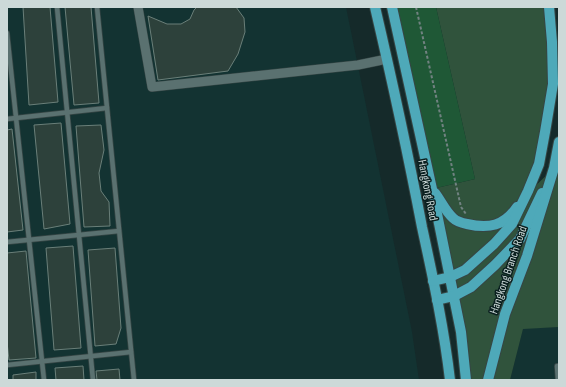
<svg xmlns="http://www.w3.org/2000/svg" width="566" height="387" font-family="'Sofia Sans Condensed',sans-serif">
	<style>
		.built { fill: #133332 }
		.green { fill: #30533c }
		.forest { fill: #1f5836 }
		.building { fill: #2d413b; stroke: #6a7f79 }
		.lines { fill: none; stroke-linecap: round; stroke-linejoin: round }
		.service-casing { stroke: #364645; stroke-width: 6 }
		.minor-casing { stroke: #364645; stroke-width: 10 }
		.primary-casing { stroke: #364645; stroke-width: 12 }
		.path { stroke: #718281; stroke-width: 2; stroke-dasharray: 3 2; stroke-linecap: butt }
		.service { stroke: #5a7170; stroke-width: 4.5 }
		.minor { stroke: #5a7170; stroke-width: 9 }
		.primary { stroke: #4ea9b9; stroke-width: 10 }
		.labels { text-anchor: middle; stroke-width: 3; stroke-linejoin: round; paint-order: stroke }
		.street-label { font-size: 12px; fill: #ccd9d8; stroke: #0b2020 }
	</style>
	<rect width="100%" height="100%" fill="#152a2a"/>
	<g class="built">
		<polygon points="7,7 346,7 412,332 419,380 7,380"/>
		<polygon points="559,327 559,380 510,380 523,328"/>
	</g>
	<polygon class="green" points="436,7 549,7 553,84 528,193 554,168 559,142 559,327 523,329 510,380 466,380 432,189 475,179"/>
	<polygon class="forest" points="392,7 436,7 475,179 432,189"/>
	<g class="building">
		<polygon points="23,7 50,7 58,102 29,105"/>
		<polygon points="65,7 91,7 99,103 74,105"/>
		<polygon points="197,7 236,7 244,18 245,32 238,54 228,71 158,80 148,16 167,24 181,24 190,19 194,10"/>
		<polygon points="61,123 70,224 44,229 34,125"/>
		<polygon points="101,125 104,150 99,173 101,191 109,202 110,226 84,227 76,126"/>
		<polygon points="12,129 23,230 7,232 7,130"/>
		<polygon points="73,246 81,348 54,350 46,248"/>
		<polygon points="115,248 121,328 116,344 95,346 88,250"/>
		<polygon points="26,251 36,358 9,360 7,342 7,253"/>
		<polygon points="83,366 84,380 56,380 55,368"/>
		<polygon points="119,369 120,380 97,380 96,371"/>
		<polygon points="36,372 36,380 13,380 13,375"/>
	</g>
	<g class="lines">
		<defs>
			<g id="service">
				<polyline points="57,7 93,380"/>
				<polyline points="97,7 134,380"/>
				<polyline points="7,33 44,380"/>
				<polyline points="7,119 107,108"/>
				<polyline points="7,242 119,231"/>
				<polyline points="7,365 131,352"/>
				<polyline points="558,380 557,366 559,366"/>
			</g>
			<polyline id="minor" points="138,7 152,87 358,65 387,59"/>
			<g id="primary">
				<path d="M375,7C392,80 408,154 422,227C433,278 444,328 450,380"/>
				<polyline points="392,7 432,189 461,332 466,380"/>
				<path d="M435,193C441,201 446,212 453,218C457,222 462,223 467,224C489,229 504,226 517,207"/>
				<polyline points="433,281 450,277 465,270 494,244 512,224 528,191 539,164 545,132 553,84 552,42 549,7"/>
				<polyline points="437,300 454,296 471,287 495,265 520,239 542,193"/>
				<polyline points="488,380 505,314 527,256 554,168 559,142"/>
			</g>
		</defs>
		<use href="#service" class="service-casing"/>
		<use href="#minor" class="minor-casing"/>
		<use href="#primary" class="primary-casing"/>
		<polyline class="path" points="416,7 461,207 466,214"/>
		<use href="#service" class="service"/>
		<use href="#minor" class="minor"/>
		<use href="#primary" class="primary"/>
	</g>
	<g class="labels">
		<g class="street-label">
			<text transform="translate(428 190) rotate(79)" y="4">Hangkong Road</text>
			<text transform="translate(508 270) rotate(-71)" y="4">Hangkong Branch Road</text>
		</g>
	</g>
	<rect width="566" height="387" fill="none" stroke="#ccd9d8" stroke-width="16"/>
</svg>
